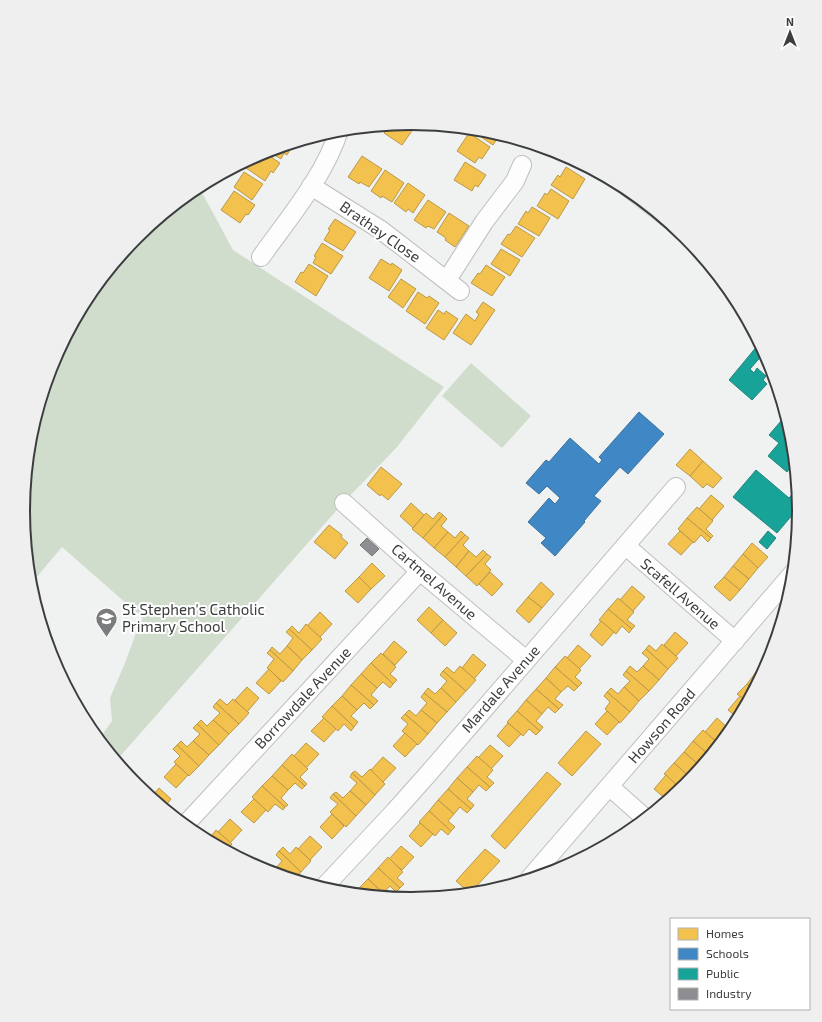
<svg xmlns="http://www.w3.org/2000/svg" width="822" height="1022" font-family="'Exo 2',sans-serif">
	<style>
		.green { fill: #d1ddcc }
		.homes { fill: #f2c14e; stroke: #bb9949 }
		.schools { fill: #3f88c5; stroke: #3e729c }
		.public { fill: #17a398; stroke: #22847d }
		.industry { fill: #8d8d92; stroke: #757579 }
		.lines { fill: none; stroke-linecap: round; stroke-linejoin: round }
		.street-casing { stroke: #bebebf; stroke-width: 20 }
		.street { stroke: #fdfdfd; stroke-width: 18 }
		.labels { text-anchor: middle; stroke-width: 4; stroke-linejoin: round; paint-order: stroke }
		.street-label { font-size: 15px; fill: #3c3d3e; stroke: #fff }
		.poi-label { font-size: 15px; fill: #3c3d3e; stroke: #fff; text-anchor: start }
		.rim { fill: none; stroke: #3c3d3e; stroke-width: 2 }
	</style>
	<rect width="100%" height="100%" fill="#f0f1f1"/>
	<g class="green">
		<polygon points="569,158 627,189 686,237 700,255 616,191"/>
		<polygon points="199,187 233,250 444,387 397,447 343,503 116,761 99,739 112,721 110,698 125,663 140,622 143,618 62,547 30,585 23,511 31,435 53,362 89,295 137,236"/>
		<polygon points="471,363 531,416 502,448 442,396"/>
	</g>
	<g class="homes">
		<polygon points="408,123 414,128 402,145 384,133 388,128 386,125"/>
		<polygon points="473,129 487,131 500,134 493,145 472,131"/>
		<polygon points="469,133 490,147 482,159 479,157 475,163 457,151"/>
		<polygon points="294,143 287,155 284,153 281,159 268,151"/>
		<polygon points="264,152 280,163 273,173 271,171 265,181 246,168 253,158"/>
		<polygon points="362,156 382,169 369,187 360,182 359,184 348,177"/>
		<polygon points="465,162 486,175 478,187 475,185 472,191 454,180"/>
		<polygon points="566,167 585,179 573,199 551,185 558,175 560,177"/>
		<polygon points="385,170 404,183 392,202 382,196 381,198 371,191"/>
		<polygon points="244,172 263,184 252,200 234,187"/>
		<polygon points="408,183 425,195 413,213 408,209 406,212 394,203"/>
		<polygon points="551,189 569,201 558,219 537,206 545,193 547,195"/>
		<polygon points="234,191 255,205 248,215 246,214 240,223 221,210"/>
		<polygon points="428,200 446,212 434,229 428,226 426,228 414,220"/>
		<polygon points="532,207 550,218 539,236 518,224 526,211 528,213"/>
		<polygon points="449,213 469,226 455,247 445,240 446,238 437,232"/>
		<polygon points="335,219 356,232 343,251 324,240 330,230 328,229"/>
		<polygon points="516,226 535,238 522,257 501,244 508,234 510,235"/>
		<polygon points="322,243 343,256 331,274 313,263 316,257 314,256"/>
		<polygon points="501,249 520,260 510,276 491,264"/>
		<polygon points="381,259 391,265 392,263 402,270 389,291 369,278"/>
		<polygon points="309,264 328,276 316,296 295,282 301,272 303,273"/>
		<polygon points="486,265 505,277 492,296 471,283 478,273 480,274"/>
		<polygon points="401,279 416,289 403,308 388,297"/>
		<polygon points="418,292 427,298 429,296 439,303 425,324 406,311"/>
		<polygon points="483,302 495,310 471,345 453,333 466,314 475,321 479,314 476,312"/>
		<polygon points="438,310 444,314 446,311 458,319 444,340 426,328"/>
		<polygon points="690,449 703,461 690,476 676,465"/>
		<polygon points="703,461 722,478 713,488 707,484 703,488 690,476"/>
		<polygon points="381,467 402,484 388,500 381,494 380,496 367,485"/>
		<polygon points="711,495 724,506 712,520 699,509"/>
		<polygon points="411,503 424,515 413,528 400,516"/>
		<polygon points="697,507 713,521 706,529 713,536 711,538 687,518"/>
		<polygon points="439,512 443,515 423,538 412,529 426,513 433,519"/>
		<polygon points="443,515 447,519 441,526 448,532 434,548 423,538"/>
		<polygon points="687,518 711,538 708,542 701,535 694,543 678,529"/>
		<polygon points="329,525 342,535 341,537 348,543 335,559 314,542"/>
		<polygon points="461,531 465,535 445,557 434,548 448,532 455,538"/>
		<polygon points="680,531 693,542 681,555 668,544"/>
		<polygon points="465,535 469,538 463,545 469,551 456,567 445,557"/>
		<polygon points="752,543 768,557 758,568 743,554"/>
		<polygon points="483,550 487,554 466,576 456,567 469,551 476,557"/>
		<polygon points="487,554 491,557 485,564 491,570 477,586 466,576"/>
		<polygon points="743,554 758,568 749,579 733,566"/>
		<polygon points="372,563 385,576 371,589 359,577"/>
		<polygon points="733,566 749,579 740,590 724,577"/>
		<polygon points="490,572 503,584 492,596 479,584"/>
		<polygon points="359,577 371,589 358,603 345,591"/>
		<polygon points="724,577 740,590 730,601 714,587"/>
		<polygon points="541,582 554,594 542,608 528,597"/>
		<polygon points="632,586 645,597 633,611 620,600"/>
		<polygon points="528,597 542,608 529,623 516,611"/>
		<polygon points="618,598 634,612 627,620 635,626 632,629 608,609"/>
		<polygon points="429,607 443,620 431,633 417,620"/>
		<polygon points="608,609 632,629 629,633 622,626 616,634 599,620"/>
		<polygon points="320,612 332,624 320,637 307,626"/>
		<polygon points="443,620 457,633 445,646 431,633"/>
		<polygon points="601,621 614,632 602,646 590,635"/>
		<polygon points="306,624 322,639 312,650 289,629 292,626 299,633"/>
		<polygon points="289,629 312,650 302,660 287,646 293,638 286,632"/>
		<polygon points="675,632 688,643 676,656 664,645"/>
		<polygon points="394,641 407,652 395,665 383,654"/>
		<polygon points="662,644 678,658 668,669 646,649 649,645 656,651"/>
		<polygon points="578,645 591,656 579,669 567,658"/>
		<polygon points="287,646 302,660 293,671 270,650 272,647 280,654"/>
		<polygon points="646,649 668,669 659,680 643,666 649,659 642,653"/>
		<polygon points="270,650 293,671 283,682 267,668 274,659 267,653"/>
		<polygon points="381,653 396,667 390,674 397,680 393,684 371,663"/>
		<polygon points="473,654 486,665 474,679 462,668"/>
		<polygon points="565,656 581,670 575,677 582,683 578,687 555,667"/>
		<polygon points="371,663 393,684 390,688 383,682 377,688 361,674"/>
		<polygon points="767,665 761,676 759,674"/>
		<polygon points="460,666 476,680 466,691 443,671 447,667 454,673"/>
		<polygon points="630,666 637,672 643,666 659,680 649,691 626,671"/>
		<polygon points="555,667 578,687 574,691 568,686 561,692 546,678"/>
		<polygon points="269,669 281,681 269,694 256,683"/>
		<polygon points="443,671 466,691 456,702 441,688 447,681 440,675"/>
		<polygon points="626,671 649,691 639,701 624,687 630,681 623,675"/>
		<polygon points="756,672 761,676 753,689 747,684"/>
		<polygon points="361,674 377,688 371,695 378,701 374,705 351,685"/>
		<polygon points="546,678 561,692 555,699 563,705 559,709 536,689"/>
		<polygon points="747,684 753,689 747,702 737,694"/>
		<polygon points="351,685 374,705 370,709 364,703 357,710 342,696"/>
		<polygon points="247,687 259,698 247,712 235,700"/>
		<polygon points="624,687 639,701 630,712 607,692 611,688 618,694"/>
		<polygon points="428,688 435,694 441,688 456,702 447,712 424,693"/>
		<polygon points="536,689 559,709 555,713 548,707 542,714 526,700"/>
		<polygon points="607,692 630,712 620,723 605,709 610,702 604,696"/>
		<polygon points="424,693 447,712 437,723 421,710 427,703 421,697"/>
		<polygon points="342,696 357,710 351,716 358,722 354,727 332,706"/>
		<polygon points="740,696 747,702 738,718 728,710"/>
		<polygon points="220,699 227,705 233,699 249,713 239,724 216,703"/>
		<polygon points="526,700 542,714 536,721 543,727 540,731 517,711"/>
		<polygon points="216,703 239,724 229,734 213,720 220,713 213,707"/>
		<polygon points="332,706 354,727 351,731 344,724 338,731 322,717"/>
		<polygon points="409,710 416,716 421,710 437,723 428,734 405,714"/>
		<polygon points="517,711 540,731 536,735 529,729 523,736 507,722"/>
		<polygon points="607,711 619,722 607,735 595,724"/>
		<polygon points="405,714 428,734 418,745 402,731 408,724 401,718"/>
		<polygon points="324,718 336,729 324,742 311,731"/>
		<polygon points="717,718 730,730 718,743 705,732"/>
		<polygon points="201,720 207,726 213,720 229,734 219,745 197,724"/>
		<polygon points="508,723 521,734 509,747 497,736"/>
		<polygon points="197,724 219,745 209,755 193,741 200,734 193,728"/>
		<polygon points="703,730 719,744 710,756 693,741"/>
		<polygon points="586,731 601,744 572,776 558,763"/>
		<polygon points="405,733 417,744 405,757 393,746"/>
		<polygon points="181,741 187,747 193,741 209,755 199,766 177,745"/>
		<polygon points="693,741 710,756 700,766 684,752"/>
		<polygon points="306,743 319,754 306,768 294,756"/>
		<polygon points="177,745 199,766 189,776 174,762 180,756 173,749"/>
		<polygon points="490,745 503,756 491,769 478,758"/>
		<polygon points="684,752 700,766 693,774 694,775 691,778 674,763"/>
		<polygon points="292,754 308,769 300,777 307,784 305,786 282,765"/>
		<polygon points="477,756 493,770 487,777 494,783 490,787 467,767"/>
		<polygon points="383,757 396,768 383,782 371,770"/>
		<polygon points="674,763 691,778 689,781 688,780 680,788 664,774"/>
		<polygon points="176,764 188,775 176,788 164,777"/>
		<polygon points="282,765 305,786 302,789 295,783 288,790 272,776"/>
		<polygon points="467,767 490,787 486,791 479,785 473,792 457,778"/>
		<polygon points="370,769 385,784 375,795 352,773 355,771 362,777"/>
		<polygon points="547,772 561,784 505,849 491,836"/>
		<polygon points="352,773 375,795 366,805 350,791 357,783 350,777"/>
		<polygon points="666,775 678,786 667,800 654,789"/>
		<polygon points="272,776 288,790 281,798 288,805 285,807 262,786"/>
		<polygon points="457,778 473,792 467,799 474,805 471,809 448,789"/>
		<polygon points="262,786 285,807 283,810 275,804 268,812 252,797"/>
		<polygon points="159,788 171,799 164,808 151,797"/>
		<polygon points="448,789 471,809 467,813 460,807 454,814 438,800"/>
		<polygon points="350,791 366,805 356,816 333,794 336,792 343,798"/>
		<polygon points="333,794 356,816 346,827 330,812 338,804 330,798"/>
		<polygon points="254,799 266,810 254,823 241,812"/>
		<polygon points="438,800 454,814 448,821 455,827 451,831 429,811"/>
		<polygon points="429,811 451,831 448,835 441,829 435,836 419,822"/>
		<polygon points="332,814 344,826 332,839 320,827"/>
		<polygon points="230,819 242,830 230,843 218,832"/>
		<polygon points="420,823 433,834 421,847 409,836"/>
		<polygon points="216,830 232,844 227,850 208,840"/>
		<polygon points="619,833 623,836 611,842"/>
		<polygon points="310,836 322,847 310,860 298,849"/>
		<polygon points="401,846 414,857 402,870 389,859"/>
		<polygon points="283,847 290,854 296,847 311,861 301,872 279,851"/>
		<polygon points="485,849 500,861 470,893 456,881"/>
		<polygon points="279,851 301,872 295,879 284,876 276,868 282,861 276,855"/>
		<polygon points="388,857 403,872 397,878 404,884 400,888 378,868"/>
		<polygon points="276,868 284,876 272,872"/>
		<polygon points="378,868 400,888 396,892 390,886 383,893 368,879"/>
		<polygon points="368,879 383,893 381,896 364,894 358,889"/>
		<polygon points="358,889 364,894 354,893"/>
	</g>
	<polygon class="schools" points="639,412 664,434 628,474 620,467 594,496 601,501 584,521 585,522 555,556 541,543 546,538 528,522 549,498 555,504 560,498 547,486 539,494 526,483 546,460 549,462 570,438 599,464 602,460 599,457"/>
	<g class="public">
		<polygon points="758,345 764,353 750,369 754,373 757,368 766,376 763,380 767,384 752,400 729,380"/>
		<polygon points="781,421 788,426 789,425 792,436 794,463 787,472 768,456 779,443 769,435"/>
		<polygon points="756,470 789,498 797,489 799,507 777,533 733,497"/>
		<polygon points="768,531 776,538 767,549 759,542"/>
	</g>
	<polygon class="industry" points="367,538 379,549 372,556 360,545"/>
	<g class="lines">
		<defs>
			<g id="street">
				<polyline points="311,186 381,230 460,291"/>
				<path d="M261,257C288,219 326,174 339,130"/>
				<polyline points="447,280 484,222 515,181 522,165"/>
				<polyline points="344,503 420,571 526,660"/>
				<polyline points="626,546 735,641"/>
				<polyline points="610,787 645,818"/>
				<polyline points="185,825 420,571"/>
				<polyline points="530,878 793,573"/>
				<polyline points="323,888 395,811 428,774 676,487"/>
			</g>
		</defs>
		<use href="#street" class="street-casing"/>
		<use href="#street" class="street"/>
	</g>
	<defs>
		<symbol id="school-pin" viewBox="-11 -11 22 30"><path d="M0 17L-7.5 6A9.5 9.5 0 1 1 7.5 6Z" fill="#7b7c7d" stroke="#fff"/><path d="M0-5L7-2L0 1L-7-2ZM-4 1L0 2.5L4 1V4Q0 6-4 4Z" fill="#fff"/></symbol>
	</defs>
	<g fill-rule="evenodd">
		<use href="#school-pin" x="94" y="606" width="25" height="34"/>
	</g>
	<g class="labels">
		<g class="street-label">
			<text transform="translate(380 232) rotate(35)" y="5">Brathay Close</text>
			<text transform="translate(434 582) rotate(41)" y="5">Cartmel Avenue</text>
			<text transform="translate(680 594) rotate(41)" y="5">Scafell Avenue</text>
			<text transform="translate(501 689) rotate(-49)" y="5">Mardale Avenue</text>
			<text transform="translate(303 698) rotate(-47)" y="5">Borrowdale Avenue</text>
			<text transform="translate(662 726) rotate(-49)" y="5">Howson Road</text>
		</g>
		<g class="poi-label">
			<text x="122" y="615">St Stephen's Catholic<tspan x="122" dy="17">Primary School</tspan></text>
		</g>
	</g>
	<path d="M0 0H822V1022H0ZM30 511a381 381 0 1 1 762 0a381 381 0 1 1-762 0Z" fill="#efeff0" fill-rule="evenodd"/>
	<path class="rim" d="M30 511a381 381 0 1 1 762 0a381 381 0 1 1-762 0Z"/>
	<rect x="670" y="918" width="140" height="92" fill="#ffffff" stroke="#b1b1b2"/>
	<rect x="678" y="928" width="20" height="12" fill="#f2c14e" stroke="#b1b1b2"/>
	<text x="706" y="938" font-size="12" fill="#3c3d3e">Homes</text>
	<rect x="678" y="948" width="20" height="12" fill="#3f88c5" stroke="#b1b1b2"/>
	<text x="706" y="958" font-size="12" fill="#3c3d3e">Schools</text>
	<rect x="678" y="968" width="20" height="12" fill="#17a398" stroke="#b1b1b2"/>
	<text x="706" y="978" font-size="12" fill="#3c3d3e">Public</text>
	<rect x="678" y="988" width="20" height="12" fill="#8d8d92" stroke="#b1b1b2"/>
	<text x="706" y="998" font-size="12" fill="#3c3d3e">Industry</text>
	<g transform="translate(790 32)" stroke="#ffffff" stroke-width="3" paint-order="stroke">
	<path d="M0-3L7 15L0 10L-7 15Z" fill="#3c3d3e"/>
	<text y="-6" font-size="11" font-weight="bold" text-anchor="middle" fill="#3c3d3e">N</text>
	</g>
</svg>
